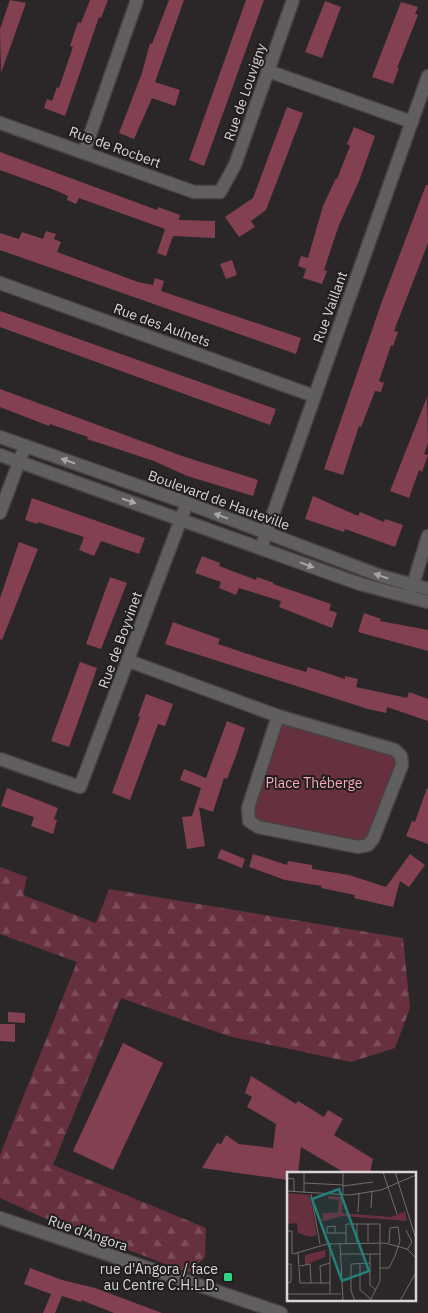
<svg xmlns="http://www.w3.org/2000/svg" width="428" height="1313" font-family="'IBM Plex Sans',sans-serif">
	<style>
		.forest { fill: url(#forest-firs) }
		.park { fill: #67303e }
		.building { fill: #834051 }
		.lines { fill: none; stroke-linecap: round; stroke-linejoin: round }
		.minor-casing { stroke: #474344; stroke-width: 15 }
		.tertiary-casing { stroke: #474344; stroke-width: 15 }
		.minor { stroke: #605e5f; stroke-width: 12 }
		.tertiary { stroke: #605e5f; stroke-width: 12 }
		.oneway { fill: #a9a6a7 }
		.poi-dot { fill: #2ed883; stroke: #211e1e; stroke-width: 2 }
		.labels { text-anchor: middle; stroke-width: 4; stroke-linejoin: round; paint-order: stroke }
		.street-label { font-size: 14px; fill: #d9d6d7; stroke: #211e1e }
		.park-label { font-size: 14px; fill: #f9a7b9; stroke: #211e1e }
		.poi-label { font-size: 14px; fill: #d9d6d7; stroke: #211e1e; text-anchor: end }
		.inset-road { fill: none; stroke: #716d6e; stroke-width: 1 }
		.view { fill: #238078; fill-opacity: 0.15; stroke: #238078; stroke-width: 2.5 }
		.inset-edge { fill: none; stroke: #d9d6d7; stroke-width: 2.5 }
	</style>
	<defs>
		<pattern id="forest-firs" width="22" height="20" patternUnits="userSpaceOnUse" patternTransform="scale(1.25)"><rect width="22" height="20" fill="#67303e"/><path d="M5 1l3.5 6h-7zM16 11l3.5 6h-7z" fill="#7c4d59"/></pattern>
	</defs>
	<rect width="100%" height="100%" fill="#2b2728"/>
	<polygon class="forest" points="0,867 27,877 23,895 96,923 109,889 403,938 410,1008 395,1048 351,1062 228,1036 121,998 53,1165 206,1228 205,1257 189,1273 37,1215 0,1198 0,1155 77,962 0,934"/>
	<polygon class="park" points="278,716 401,756 368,845 249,821"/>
	<g class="building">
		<polygon points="10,0 26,3 1,73 0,29"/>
		<polygon points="90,0 108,0 101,18 99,17 65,116 44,108 47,99 52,101 57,87 59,88 73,47 70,46 78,22 81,23"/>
		<polygon points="169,0 184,0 155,82 180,90 175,106 152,98 134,139 119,133 142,73 150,43 152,44"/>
		<polygon points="246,0 264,0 204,166 189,160"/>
		<polygon points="325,1 341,7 322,58 305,52"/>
		<polygon points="401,2 418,7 415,14 418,15 397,68 399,68 393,84 372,77"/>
		<polygon points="287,107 303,113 266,210 251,221 255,227 239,237 225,217 253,198"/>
		<polygon points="354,127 375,136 359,181 339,225 324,270 327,271 322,284 303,278 306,269 298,266 301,256 308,258 323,206 336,178 337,179 350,146 347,144"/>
		<polygon points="0,152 157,210 158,207 180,215 179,220 215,221 215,238 173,236 166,256 157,253 165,229 79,198 76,204 67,200 68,196 55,190 0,170"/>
		<polygon points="426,185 428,185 428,243 394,331 398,332 393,346 391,345 379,381 384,383 381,392 375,391 361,427 359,426 343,475 324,469 381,304"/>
		<polygon points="46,231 56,234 54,239 61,242 57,252 138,282 153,285 155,278 164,281 161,291 301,338 296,354 0,250 0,233 19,239 22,232 43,239"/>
		<polygon points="232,260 237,275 226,279 220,264"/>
		<polygon points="0,311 276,409 270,425 0,327"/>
		<polygon points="0,389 182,456 258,480 253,496 187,476 154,461 87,439 88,437 50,424 49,426 0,407"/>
		<polygon points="427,397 428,443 424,454 428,455 422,472 419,470 409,498 390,491"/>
		<polygon points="313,496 358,516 360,512 384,522 385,519 403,525 395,547 345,529 344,532 305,519"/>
		<polygon points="32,498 145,538 139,554 101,541 94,556 79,550 84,537 38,522 37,524 25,520"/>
		<polygon points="19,542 38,549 2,640 0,639 0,598"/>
		<polygon points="202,556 220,563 219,566 256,580 257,577 274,583 273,584 331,604 329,610 337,613 332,628 279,607 281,601 239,588 236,595 219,588 221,582 195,573"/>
		<polygon points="110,577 127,583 101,649 86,644"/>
		<polygon points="364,613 381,619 380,621 428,630 428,651 358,632"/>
		<polygon points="173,622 220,639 218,644 266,660 306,672 308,667 345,679 345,676 358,679 356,687 407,698 409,692 428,699 428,721 387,707 386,713 368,709 165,644"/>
		<polygon points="80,662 97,668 69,747 51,741"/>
		<polygon points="146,694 173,704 165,726 158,724 130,800 112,793 140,717 138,716"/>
		<polygon points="227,721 245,728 237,753 227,779 224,778 213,812 199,807 205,846 187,849 182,817 192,816 201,788 180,780 184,769 206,778"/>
		<polygon points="7,788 58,808 54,819 57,820 53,834 31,826 34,817 1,806"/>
		<polygon points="427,788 428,789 428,844 406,836 412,821 415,822"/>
		<polygon points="221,849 245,859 242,868 217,858"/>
		<polygon points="253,854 287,865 288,861 312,865 312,869 349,875 386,887 410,854 425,865 409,887 400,881 393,907 354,898 355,895 321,888 322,886 285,880 249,867"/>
		<polygon points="8,1012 25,1013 25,1023 8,1022"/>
		<polygon points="0,1024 15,1024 15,1042 0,1041"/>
		<polygon points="123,1043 163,1063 113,1170 73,1151"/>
		<polygon points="251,1076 296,1104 298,1101 324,1117 328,1110 343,1119 334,1135 373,1159 370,1173 345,1173 301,1147 298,1173 288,1173 288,1180 202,1168 217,1143 221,1144 226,1135 239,1144 273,1148 276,1124 247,1107 252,1097 245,1093"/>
		<polygon points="30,1268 62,1280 95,1288 162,1313 114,1313 81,1300 81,1302 62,1296 55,1313 43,1313 51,1294 24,1284"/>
	</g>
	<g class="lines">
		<defs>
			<g id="minor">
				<polyline points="268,71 412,122"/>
				<polyline points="0,123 194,192 220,192 235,165 293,0"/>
				<polyline points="84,152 137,0"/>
				<polyline points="0,283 314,396"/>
				<polyline points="0,513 25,446"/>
				<polyline points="410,594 428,536"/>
				<polyline points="129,661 278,716 395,750 401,756 402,765 373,839 368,845 358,847 258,827 249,821 248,808 278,716"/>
				<polyline points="0,759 80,787 187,503"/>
			</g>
			<g id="tertiary">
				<polyline points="0,437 187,503 381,576 428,589"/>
				<polyline points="0,455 360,584 428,602"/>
				<polyline points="261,548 428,76"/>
				<polyline points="0,1218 281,1313"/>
			</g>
		</defs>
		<use href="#minor" class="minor-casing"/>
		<use href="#tertiary" class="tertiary-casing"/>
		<use href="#minor" class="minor"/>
		<use href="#tertiary" class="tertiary"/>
	</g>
	<defs><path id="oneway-solid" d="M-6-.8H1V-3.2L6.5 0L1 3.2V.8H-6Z" transform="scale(1.25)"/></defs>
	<g class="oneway">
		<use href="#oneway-solid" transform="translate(68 461) rotate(-161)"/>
		<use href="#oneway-solid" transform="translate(129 501) rotate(19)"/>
		<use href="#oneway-solid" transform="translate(221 516) rotate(-160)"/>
		<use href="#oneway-solid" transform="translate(307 565) rotate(20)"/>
		<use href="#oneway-solid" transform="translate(381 576) rotate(-161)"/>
	</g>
	<rect class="poi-dot" x="223" y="1272" width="10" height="10" rx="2.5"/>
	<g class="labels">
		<g class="street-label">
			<text transform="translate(245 92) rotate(-71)" y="5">Rue de Louvigny</text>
			<text transform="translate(115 147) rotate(20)" y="5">Rue de Rocbert</text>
			<text transform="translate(330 307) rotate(-70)" y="5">Rue Vaillant</text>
			<text transform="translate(162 325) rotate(20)" y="5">Rue des Aulnets</text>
			<text transform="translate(219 500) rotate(20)" y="5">Boulevard de Hauteville</text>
			<text transform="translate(120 640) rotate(-70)" y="5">Rue de Boyvinet</text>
			<text transform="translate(88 1233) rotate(19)" y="5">Rue d'Angora</text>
		</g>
		<g class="park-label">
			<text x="314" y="788">Place Théberge</text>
		</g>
		<g class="poi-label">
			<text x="218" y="1274">rue d'Angora / face<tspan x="218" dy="16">au Centre C.H.L.D.</tspan></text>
		</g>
	</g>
	<g transform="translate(287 1172)">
		<rect width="129" height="129" fill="#2b2728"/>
		<path d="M43,77L38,79V85L18,93V83Z" fill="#67303e"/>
		<path d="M41,24L56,25L55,41L104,45L118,39L120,49L55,44L35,50L36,41L51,40L52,28L41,27Z" fill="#67303e"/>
		<path d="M0,21L23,23L30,63L23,65L11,61L10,51L0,52Z" fill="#67303e"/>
		<path class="inset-road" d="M56,0V23M96,0L110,42M108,0L129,67M0,6L7,7V20M17,11L56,13M56,14L86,10M0,19L63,23L94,18L129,3M17,21V0M24,22L33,72M84,36L85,20M71,40L72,22M81,52V70M119,58L125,70L120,78M0,59H5V82M48,61V54L40,55V61H59M70,70V52M43,71V122M53,71L56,129M59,72V52H93V109L83,129M11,80L13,111H43M6,82L40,72L98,71L120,77L129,86M53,82H93M83,82V113L89,118M0,92H4V110L0,111M73,92V118L84,127M13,94L23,92L24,111M93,96H102L108,84L113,69L111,55L103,56L102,71M34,111L33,94L43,91M0,122H54M68,129L64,119V92L83,91M113,129L129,100"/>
		<path class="view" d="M52,17L82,99L55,109L25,27Z"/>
		<rect width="129" height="129" class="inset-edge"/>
	</g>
</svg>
